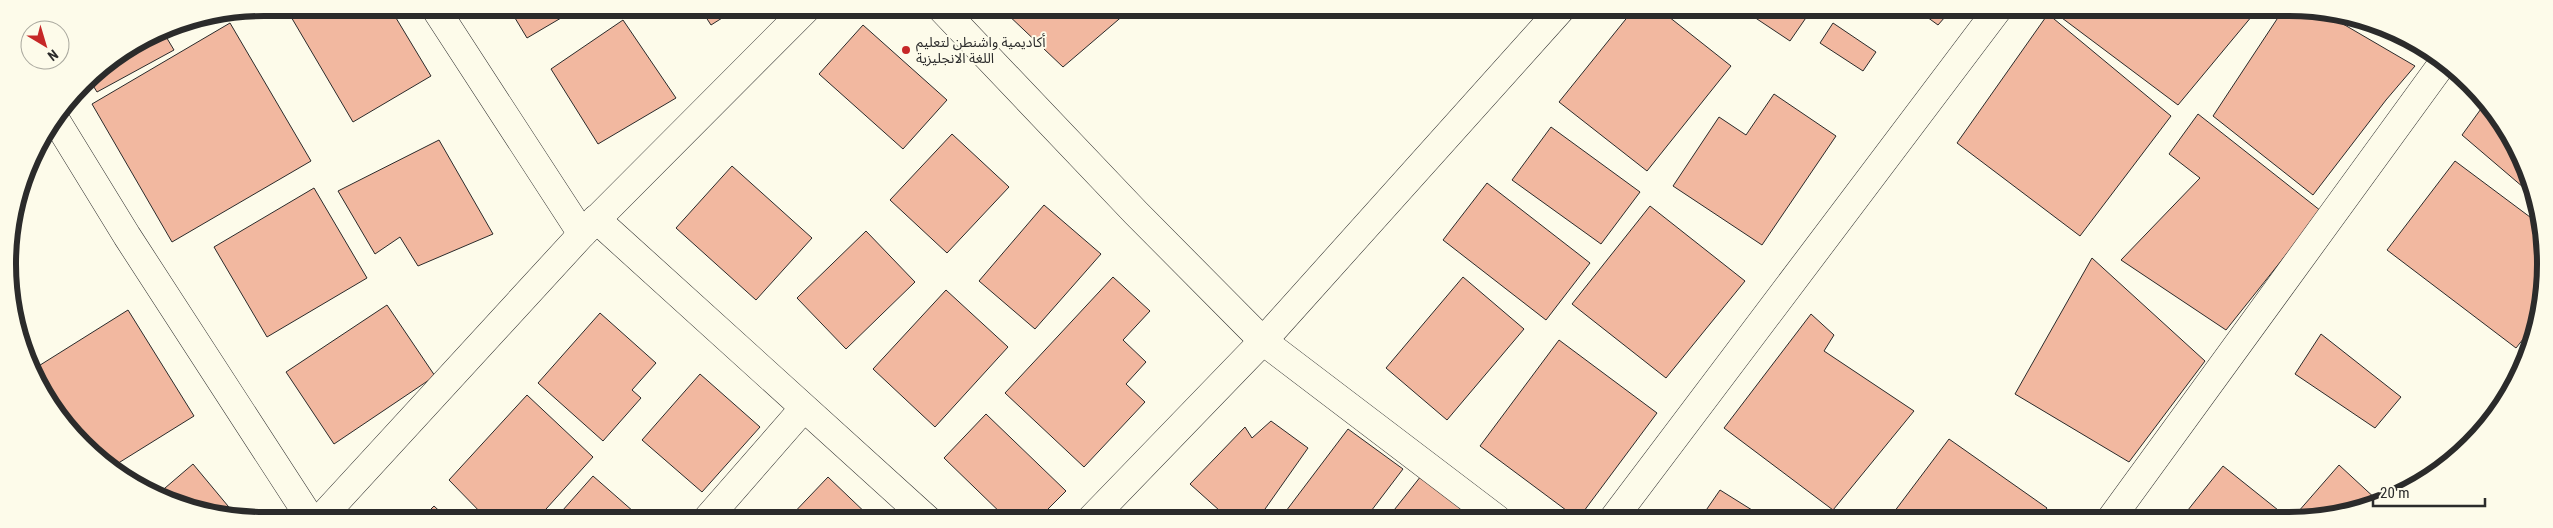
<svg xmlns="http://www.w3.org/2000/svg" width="2553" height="528" font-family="'Roboto Condensed','Noto Sans Arabic',sans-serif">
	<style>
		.building { fill: #f2b8a0; stroke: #2b2b2b }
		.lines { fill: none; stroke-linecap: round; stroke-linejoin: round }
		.minor-casing { stroke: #2b2b2b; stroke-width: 29 }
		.minor { stroke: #fdfbea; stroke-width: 28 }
		.poi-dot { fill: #c62828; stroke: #fdfbea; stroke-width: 2 }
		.labels { text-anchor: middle; stroke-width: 4; stroke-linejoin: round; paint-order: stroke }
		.poi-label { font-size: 14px; fill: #2b2b2b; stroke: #fdfbea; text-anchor: start }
		.rim { fill: none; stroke: #2b2b2b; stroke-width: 6 }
	</style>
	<rect width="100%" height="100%" fill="#fdfbea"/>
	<g class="building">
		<polygon points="290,8 366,8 368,12 377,8 390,8 431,76 353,122 287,10"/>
		<polygon points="509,8 578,8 527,38"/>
		<polygon points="700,8 738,8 711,25"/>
		<polygon points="1009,8 1132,8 1063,67 1005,12"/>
		<polygon points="1634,9 1659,9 1731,66 1647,171 1559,102"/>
		<polygon points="1742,9 1812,9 1790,41"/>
		<polygon points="1916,9 1952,9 1938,25"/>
		<polygon points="2050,9 2257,10 2178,105"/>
		<polygon points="2283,10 2319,10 2415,66 2386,100 2313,195 2213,116"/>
		<polygon points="2048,14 2171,116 2080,236 1957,143"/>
		<polygon points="623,20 676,98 598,144 551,69"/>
		<polygon points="230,23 311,161 172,242 92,104"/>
		<polygon points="1833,23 1876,52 1863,71 1820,43"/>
		<polygon points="863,25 947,100 903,149 819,74"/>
		<polygon points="162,30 174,50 97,92 89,79"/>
		<polygon points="1774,94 1836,136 1762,245 1673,186 1719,117 1746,135"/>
		<polygon points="2486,102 2492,108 2537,199 2462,135"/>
		<polygon points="2198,114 2321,211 2226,330 2121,260 2200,178 2169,154"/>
		<polygon points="1551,127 1640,192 1601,244 1512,180"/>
		<polygon points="952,134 1009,187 947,253 890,200"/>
		<polygon points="439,140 493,234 418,266 400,237 375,254 338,191"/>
		<polygon points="2455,161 2538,223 2543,297 2536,323 2516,348 2387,250"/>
		<polygon points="732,166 812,238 756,300 676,228"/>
		<polygon points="1487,183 1590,263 1546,320 1443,240"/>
		<polygon points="314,188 367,278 267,337 214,247"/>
		<polygon points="1044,205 1101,254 1035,329 979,281"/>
		<polygon points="1650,206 1745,281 1666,378 1572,304"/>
		<polygon points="866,231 915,282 846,349 797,298"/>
		<polygon points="2092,258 2205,361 2129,462 2015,394"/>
		<polygon points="1113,277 1150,311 1123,340 1146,362 1126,384 1145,402 1084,467 1005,393"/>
		<polygon points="1463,277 1524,329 1447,420 1386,368"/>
		<polygon points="946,290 1008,347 935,427 873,369"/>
		<polygon points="387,305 435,376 334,444 286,372"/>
		<polygon points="128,310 194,416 112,467 85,444 37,367"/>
		<polygon points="600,313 656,363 632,390 641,398 603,441 538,383"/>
		<polygon points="1811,314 1834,335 1824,351 1914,411 1833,510 1724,428"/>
		<polygon points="2321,334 2401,397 2375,428 2295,374"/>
		<polygon points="1559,340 1657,413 1578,519 1480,446"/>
		<polygon points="700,374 760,427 702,492 642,440"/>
		<polygon points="527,395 593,457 537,519 487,519 449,480"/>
		<polygon points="986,414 1066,491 1038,519 1007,519 944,458"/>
		<polygon points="1271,421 1308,448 1258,519 1229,519 1190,484 1245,427 1252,438"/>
		<polygon points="1348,429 1403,469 1365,519 1280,519"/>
		<polygon points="1949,439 2047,508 2038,520 1888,520"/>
		<polygon points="193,464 238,518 231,518 158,494"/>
		<polygon points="2339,465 2378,501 2306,520 2291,520"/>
		<polygon points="2223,466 2278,510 2270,520 2180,520"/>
		<polygon points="593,476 642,519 555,519"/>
		<polygon points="1421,476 1473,519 1387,519"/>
		<polygon points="828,477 872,519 788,519"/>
		<polygon points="1720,490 1768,520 1700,519"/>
		<polygon points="434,506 448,519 422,518"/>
	</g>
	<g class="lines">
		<defs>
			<g id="minor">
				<polyline points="435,8 582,234"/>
				<polyline points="941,8 1136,213 1263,341 1497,519"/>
				<polyline points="57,122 127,236 310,518"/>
				<polyline points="596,219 927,519"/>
				<polyline points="321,518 582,234 807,8"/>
				<polyline points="707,519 803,409"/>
				<polyline points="1091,519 1263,341 1561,9"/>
				<polyline points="1613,519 1998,9"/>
				<polyline points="2110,520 2442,64"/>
			</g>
		</defs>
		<use href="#minor" class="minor-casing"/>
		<use href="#minor" class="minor"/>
	</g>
	<circle class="poi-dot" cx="906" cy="50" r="5"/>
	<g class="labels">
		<g class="poi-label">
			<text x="916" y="47">أكاديمية واشنطن لتعليم<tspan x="916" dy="16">اللغة الانجليزية</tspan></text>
		</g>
	</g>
	<path d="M0 0H2553V528H0ZM264 16H2289A248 248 0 0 1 2537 264V264A248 248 0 0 1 2289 512H264A248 248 0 0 1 16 264V264A248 248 0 0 1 264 16Z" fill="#fdfbea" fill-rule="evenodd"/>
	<path class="rim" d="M264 16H2289A248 248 0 0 1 2537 264V264A248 248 0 0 1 2289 512H264A248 248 0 0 1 16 264V264A248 248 0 0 1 264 16Z"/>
	<g transform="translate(45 45) rotate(142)"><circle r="24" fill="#fdfbea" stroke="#a9a89e"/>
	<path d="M0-4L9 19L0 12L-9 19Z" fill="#c62828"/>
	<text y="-8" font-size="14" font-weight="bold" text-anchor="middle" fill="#2b2b2b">N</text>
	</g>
	<path d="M2373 498v8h112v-8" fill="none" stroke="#2b2b2b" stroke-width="2.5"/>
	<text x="2380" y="498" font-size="15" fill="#2b2b2b" stroke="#fdfbea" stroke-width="4" paint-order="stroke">20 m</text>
</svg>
